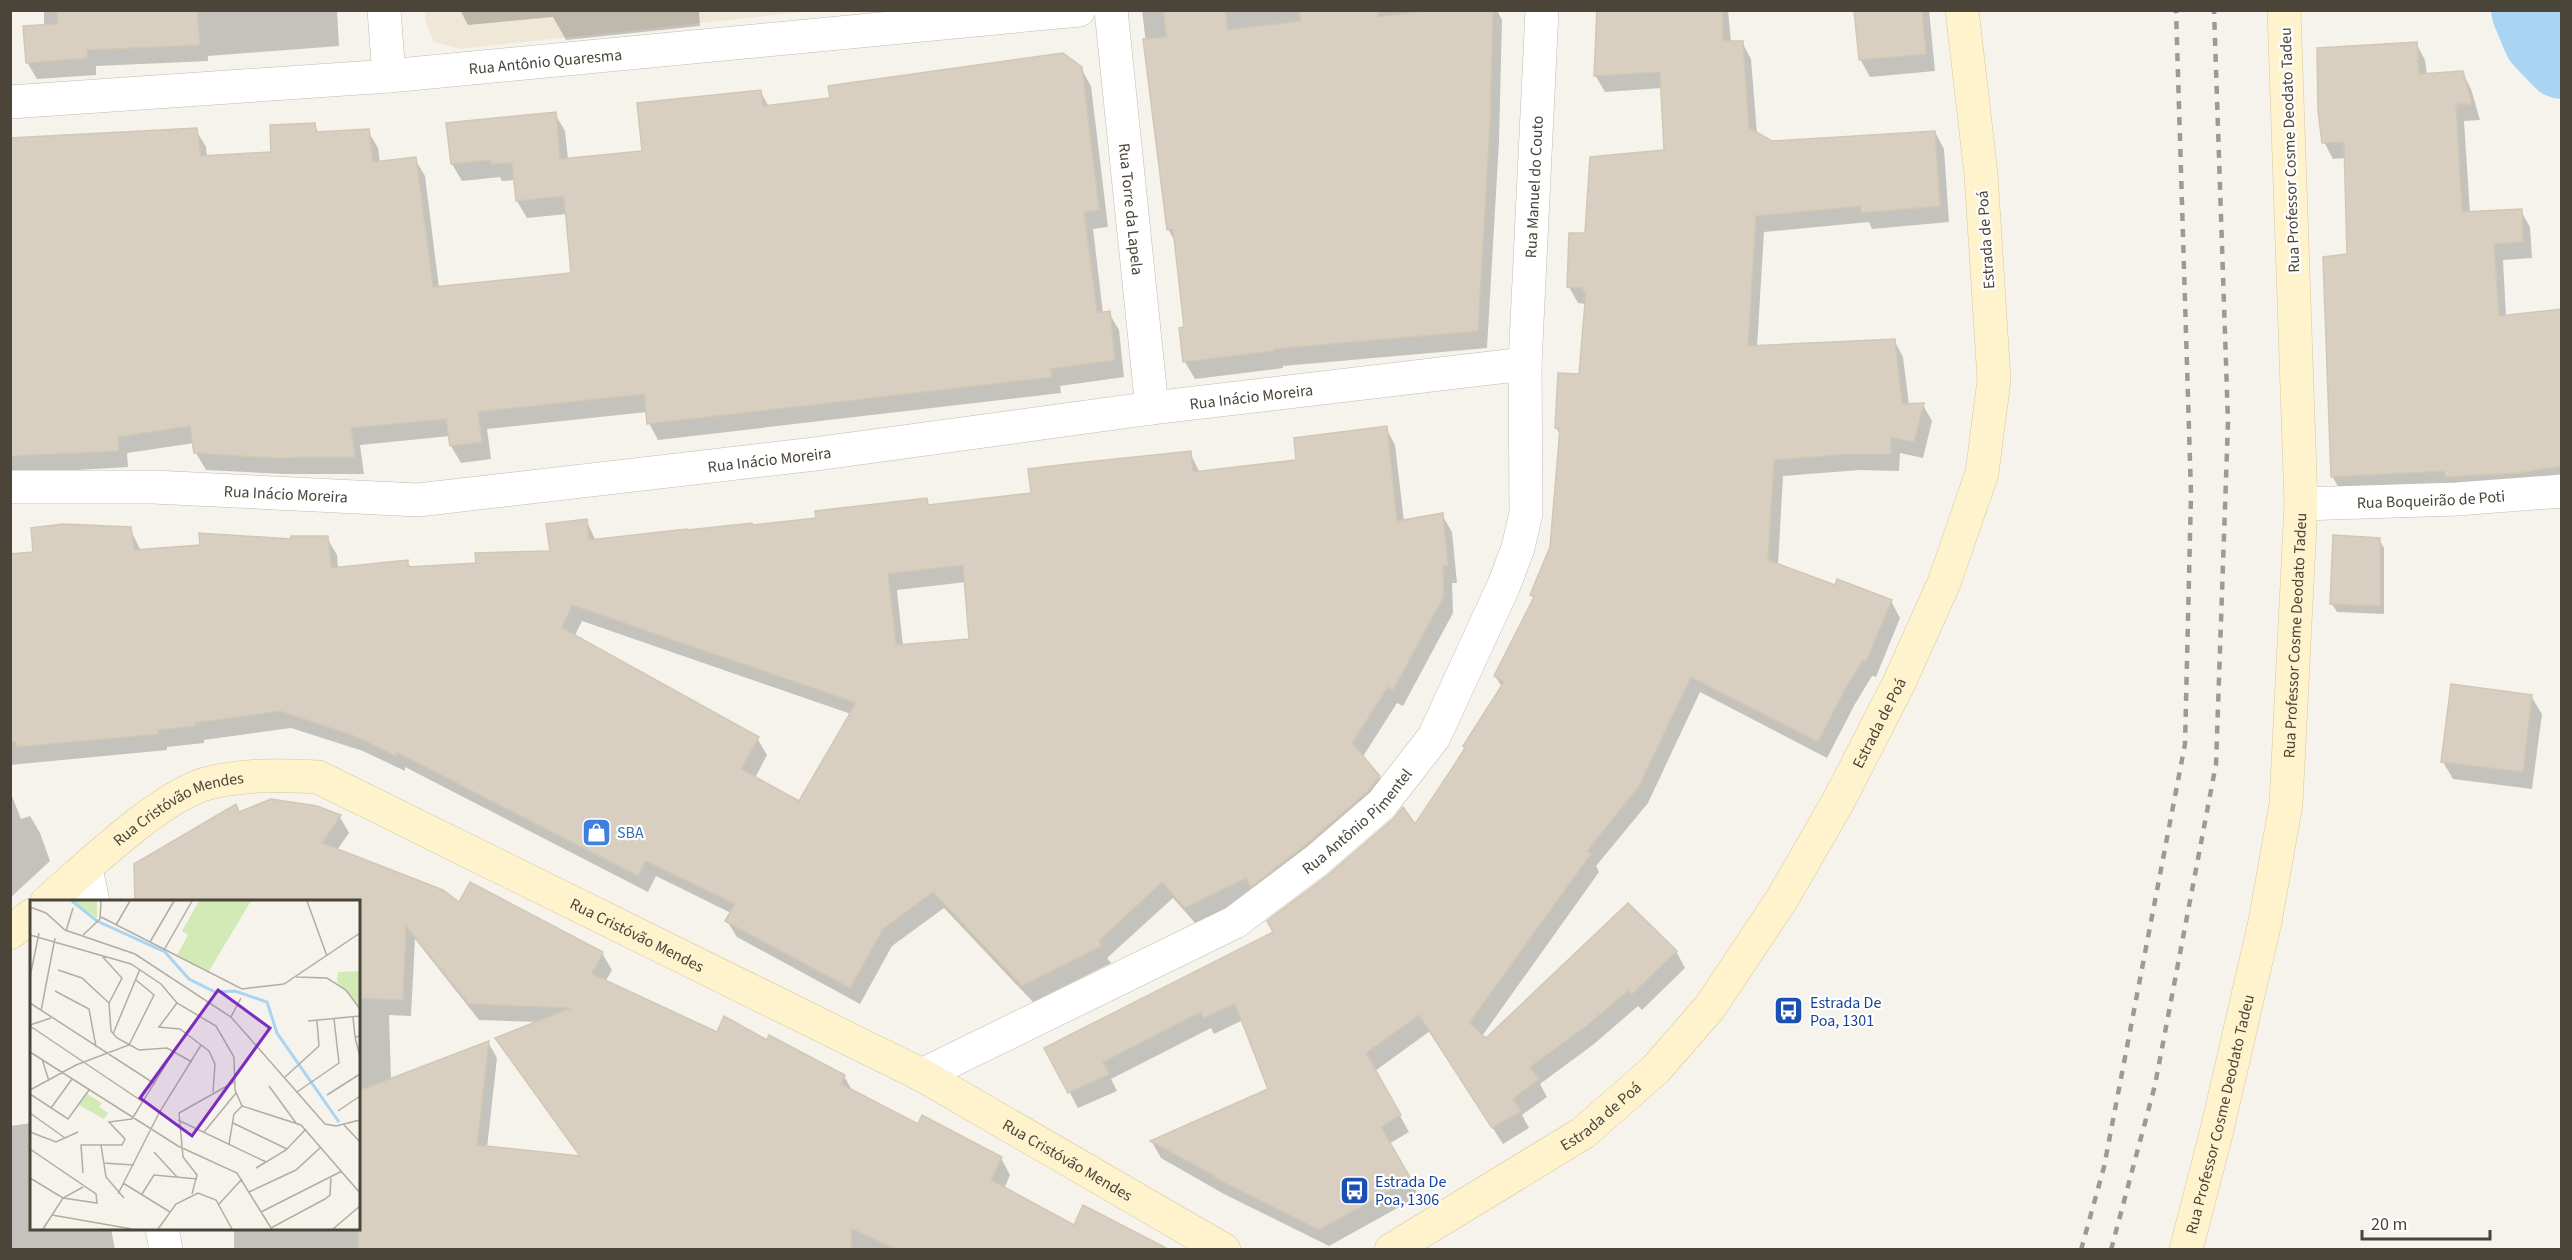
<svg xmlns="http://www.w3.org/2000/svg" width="2572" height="1260" font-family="'Source Sans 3',sans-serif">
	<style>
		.education { fill: #efe8d6 }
		.shadow { fill: #0003; fill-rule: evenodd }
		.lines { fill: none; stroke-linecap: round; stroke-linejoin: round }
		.river { stroke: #a9d4f2; stroke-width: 76 }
		.building { fill: #d8cfc1; stroke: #d3c7b4; stroke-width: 1.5; fill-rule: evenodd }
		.street-casing { stroke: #c2bbae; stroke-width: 34 }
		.secondary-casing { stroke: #d6c79b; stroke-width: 34 }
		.street { stroke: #fff; stroke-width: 33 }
		.secondary { stroke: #fff3cd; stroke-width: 33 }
		.rail { stroke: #9a9a9a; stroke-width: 4.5; stroke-dasharray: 8 8; stroke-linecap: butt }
		.labels { text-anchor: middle; stroke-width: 4.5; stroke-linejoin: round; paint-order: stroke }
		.street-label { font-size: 16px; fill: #4b4439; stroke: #fff }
		.shop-label { font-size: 16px; fill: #366cbe; stroke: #fff; text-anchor: start }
		.transit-label { font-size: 16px; fill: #164399; stroke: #fff; text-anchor: start }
		.inset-river { fill: none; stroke: #a9d4f2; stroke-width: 3 }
		.inset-road { fill: none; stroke: #b2ada4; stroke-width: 1.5 }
		.view { fill: #7b2cbf; fill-opacity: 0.15; stroke: #7b2cbf; stroke-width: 3 }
		.inset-edge { fill: none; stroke: #4b4439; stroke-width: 3 }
	</style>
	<rect width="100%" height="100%" fill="#f6f3ec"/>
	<polygon class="education" points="425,11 425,10 812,11 460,49 434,42 425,20"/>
	<g class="shadow">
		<polygon points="44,10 337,10 339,46 208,56 208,61 96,66 96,75 37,79 27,62 44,27"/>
		<polygon points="460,10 699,10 700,26 566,40 553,17 468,25"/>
		<polygon points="1142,10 1497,10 1502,20 1499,141 1487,348 1283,366 1283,368 1195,379 1185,362 1180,329 1186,328 1176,243 1168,229"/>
		<polygon points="1596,10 1728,10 1731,42 1742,42 1751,59 1757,134 1772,143 1935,132 1944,149 1949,222 1872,229 1869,222 1764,232 1757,347 1894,340 1903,357 1909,405 1923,405 1932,421 1923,458 1900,453 1899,471 1860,470 1783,476 1778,565 1836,587 1891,601 1900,618 1876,677 1872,676 1855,704 1827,758 1700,692 1648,803 1596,866 1599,872 1482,1036 1486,1040 1676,951 1685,968 1642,1010 1638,1006 1594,1044 1540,1084 1547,1097 1522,1115 1529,1128 1503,1144 1430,1031 1375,1071 1409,1132 1389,1144 1419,1196 1329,1246 1224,1194 1161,1158 1152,1142 1270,1089 1243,1020 1214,1034 1211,1028 1111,1079 1117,1091 1078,1108 1046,1048 1275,933 1415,826 1454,768 1502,687 1495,676 1534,599 1532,595 1552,548 1561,436 1556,428 1580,375 1587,304 1578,303 1569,287 1586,235 1666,152 1662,88 1605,92 1595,75"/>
		<polygon points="1856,10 1929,10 1935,71 1870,77 1860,59"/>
		<polygon points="2416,43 2425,60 2427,75 2462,72 2471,89 2480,120 2464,121 2470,213 2521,211 2530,227 2532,258 2503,260 2506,317 2562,311 2562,484 2342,493 2332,476 2349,256 2346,158 2333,159 2324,142"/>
		<polygon points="1081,68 1091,86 1108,227 1093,229 1103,313 1109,313 1119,330 1124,377 1060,386 1061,393 658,440 649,423 647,412 487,429 491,459 461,463 451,446 450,436 360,445 364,474 284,474 206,470 196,453 194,443 127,453 128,467 10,474 10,140 196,130 206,147 207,157 273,153 314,125 319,133 368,131 378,148 380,163 415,159 425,176 439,288 573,275 567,214 527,218 517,201 515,180 502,181 500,177 462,181 452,164 555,114 565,131 568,159 643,153 760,91 769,107"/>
		<path d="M1386,428L1395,445L1404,521L1442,515L1452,532L1457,583H1452L1453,613L1403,706L1397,703L1362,758L1379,777L1389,793L1314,863L1196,924L1173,898L1107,958L1111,963L1033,1002L944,908L892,946L860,1004L737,937L727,921L731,913L656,876L648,892L405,767V771L363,751L291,728L204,740V743L167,747V750L10,765V556L35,554L130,529L141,551L327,538L337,555L338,568L407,561L411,568L477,565L552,552L586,520L596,541L818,520L926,500L930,506L1032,495L1190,453L1200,473L1298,461ZM966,582L971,641L903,646L897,590ZM582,621L851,714L800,803L755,778L767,755L757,738L574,637Z"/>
		<polygon points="2379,539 2384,548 2384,614 2337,612 2332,604"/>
		<polygon points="2531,696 2542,714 2532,789 2453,779 2443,762"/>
		<polygon points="10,791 21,819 30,816 40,833 50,861 10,898"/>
		<path d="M236,806L240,814L340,817L349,833L337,850L460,904L602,953L612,970L605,982L717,1034L767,1042L844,1076L853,1092L919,1126L1001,1158L1010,1175L1004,1189L1074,1227L1159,1250H234V1228H358V902H137ZM415,939L479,1020L539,1022L497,1039L581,1158L487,1148L497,1058L488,1042L391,1080L389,1015L411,1016Z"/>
		<polygon points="32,1123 32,1228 111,1228 115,1250 10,1250 10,1126"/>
	</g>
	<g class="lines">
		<polyline class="river" points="2529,10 2541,39 2562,61"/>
	</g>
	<g class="building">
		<polygon points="57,10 197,10 200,45 87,50 87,58 26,63 23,26 58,24"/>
		<polygon points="1163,10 1225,10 1228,30 1301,21 1299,10 1378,10 1378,17 1434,10 1493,10 1490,123 1478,331 1274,349 1274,351 1183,362 1179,328 1184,327 1173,229 1167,230 1143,39 1167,37"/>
		<polygon points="1597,10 1722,10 1723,41 1743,41 1749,128 1772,141 1935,131 1940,206 1861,213 1861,206 1756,216 1748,346 1895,339 1902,404 1924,403 1914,442 1891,437 1891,454 1850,454 1774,460 1768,560 1835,585 1837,579 1892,600 1866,661 1863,660 1846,687 1818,742 1691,677 1639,786 1587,851 1591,854 1469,1023 1486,1038 1628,903 1677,951 1632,994 1628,991 1585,1027 1530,1067 1539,1079 1513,1099 1521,1111 1492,1128 1419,1015 1366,1053 1401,1115 1381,1127 1411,1179 1319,1230 1213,1177 1215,1176 1150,1141 1268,1089 1235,1004 1204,1018 1201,1012 1103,1062 1109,1074 1068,1093 1044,1048 1273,932 1267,921 1328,875 1394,818 1403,807 1415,824 1453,767 1465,748 1463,746 1504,682 1494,676 1534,597 1530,595 1550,547 1560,428 1555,428 1558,373 1579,374 1586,291 1583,291 1583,288 1567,287 1569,233 1585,233 1590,157 1664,150 1660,72 1594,76"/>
		<polygon points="1854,10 1922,10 1926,54 1859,60"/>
		<polygon points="2417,42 2419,74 2463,71 2472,104 2456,104 2462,212 2522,209 2523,242 2494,244 2499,316 2562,309 2562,466 2518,473 2445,477 2445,471 2331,477 2323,257 2347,254 2344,142 2322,143 2318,111 2317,48"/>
		<polygon points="1063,53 1082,67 1099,210 1084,212 1097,313 1110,311 1115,360 1051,369 1052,377 647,424 644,394 478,412 482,442 450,446 446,419 351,428 355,457 273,458 194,453 190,426 118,437 119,451 10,456 10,138 197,128 201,156 271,152 270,125 315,123 316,132 369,129 373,162 416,157 433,287 571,273 564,196 516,201 512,163 491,164 491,160 451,164 446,123 556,112 560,159 642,151 637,103 761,90 763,106 830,98 828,86"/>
		<path d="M1387,426L1397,521L1443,513L1448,566H1443L1444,596L1393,690L1388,687L1352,743L1380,776L1368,791L1304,846L1251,887L1246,878L1185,908L1162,882L1099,941L1102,946L1022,986L933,892L883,929L850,988L725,921L735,904L646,861L638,876L396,752V756L352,735L280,711L195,723V726L158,730L159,734L17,747L16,741L10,742V554L33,552L31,528L63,524L131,527L134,550L200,545L199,533L291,539V536H328L331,568L408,560V567L476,563L475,553L550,551L546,524L587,519L589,540L687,529L688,530L752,523V525L816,518L815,511L927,498L928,505L1031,493L1028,469L1068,464L1191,451L1193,472L1296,460L1294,438ZM963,565L969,639L896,645L888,574ZM572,605L856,703L799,801L741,769L759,737L562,628Z"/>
		<polygon points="2333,535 2380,538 2380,606 2330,604"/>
		<polygon points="2451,684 2532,695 2523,772 2441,762"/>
		<polygon points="271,799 317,806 341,815 322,843 443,890 459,902 470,882 603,952 592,974 717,1032 724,1016 767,1040 769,1035 845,1075 841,1084 918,1124 922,1115 1002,1157 991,1180 1074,1225 1083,1205 1170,1250 898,1250 852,1229 851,1250 358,1250 358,1091 489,1041 477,1145 580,1156 495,1038 571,1008 469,1004 406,926 403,1000 358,998 358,902 135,902 134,864 236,804 239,812"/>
	</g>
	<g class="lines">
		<defs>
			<g id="street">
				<polyline points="384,10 389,76"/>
				<path id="s1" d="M1111,10L1152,408"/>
				<path id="s2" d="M10,102L389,76L1079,10"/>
				<path id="s3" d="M10,487H153L418,500L815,454L1152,408L1525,364"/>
				<path id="s4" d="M2301,504L2457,499L2562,491"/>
				<polyline points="86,868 93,902"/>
				<path id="s5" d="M922,1075L1235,922L1316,861L1382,804L1434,737L1504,585L1518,548L1526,513L1525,364L1542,10"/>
				<polyline points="162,1228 166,1250"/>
			</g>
			<g id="secondary">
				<path id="s6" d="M47,902C85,869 162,794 209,783C245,774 281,775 318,777L922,1075L1224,1250"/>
				<polyline points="10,933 32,915"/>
				<path id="s7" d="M1391,1250L1583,1133L1656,1069L1710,1007L1782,899L1838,802L1899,683L1944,583L1982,473L1994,380L1981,174L1962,10"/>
				<path id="s8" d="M2186,1250L2217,1130L2265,922L2286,804L2301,504L2284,10"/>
			</g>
		</defs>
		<use href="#street" class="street-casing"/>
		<use href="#secondary" class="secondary-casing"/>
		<use href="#street" class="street"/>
		<use href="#secondary" class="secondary"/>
		<g class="rail">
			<polyline points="2081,1250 2104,1167 2185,744 2191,494 2176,10"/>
			<polyline points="2111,1250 2155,1085 2216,764 2228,422 2214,10"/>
		</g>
	</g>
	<defs>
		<symbol id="shop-square" viewBox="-11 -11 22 22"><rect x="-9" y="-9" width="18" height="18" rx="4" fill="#3f7fe0" stroke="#fff"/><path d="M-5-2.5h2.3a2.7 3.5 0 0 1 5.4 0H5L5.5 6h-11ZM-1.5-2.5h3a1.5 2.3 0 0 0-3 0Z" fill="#fff"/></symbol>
		<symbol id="bus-square" viewBox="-11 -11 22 22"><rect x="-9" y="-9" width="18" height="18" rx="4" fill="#1a4fb4" stroke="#fff"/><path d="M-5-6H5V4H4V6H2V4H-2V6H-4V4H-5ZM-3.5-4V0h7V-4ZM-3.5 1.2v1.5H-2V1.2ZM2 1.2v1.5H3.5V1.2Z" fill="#fff"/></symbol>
	</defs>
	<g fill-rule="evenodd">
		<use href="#shop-square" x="580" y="816" width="33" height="33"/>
		<use href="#bus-square" x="1772" y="994" width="33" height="33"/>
		<use href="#bus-square" x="1338" y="1174" width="33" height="33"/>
	</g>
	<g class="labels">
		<g class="street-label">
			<text dy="6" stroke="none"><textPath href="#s2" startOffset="537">Rua Antônio Quaresma</textPath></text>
			<text transform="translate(2289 150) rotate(-92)" y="6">Rua Professor Cosme Deodato Tadeu</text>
			<text dy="6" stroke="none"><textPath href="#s5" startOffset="1191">Rua Manuel do Couto</textPath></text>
			<text dy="6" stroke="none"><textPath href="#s1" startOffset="200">Rua Torre da Lapela</textPath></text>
			<text transform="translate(1985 240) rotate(-94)" y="6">Estrada de Poá</text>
			<text dy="6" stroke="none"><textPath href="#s3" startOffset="1248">Rua Inácio Moreira</textPath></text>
			<text dy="6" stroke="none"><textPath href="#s3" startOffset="762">Rua Inácio Moreira</textPath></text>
			<text dy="6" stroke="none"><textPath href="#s3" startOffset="276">Rua Inácio Moreira</textPath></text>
			<text dy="6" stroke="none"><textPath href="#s4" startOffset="130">Rua Boqueirão de Poti</textPath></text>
			<text dy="6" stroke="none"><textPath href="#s8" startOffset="626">Rua Professor Cosme Deodato Tadeu</textPath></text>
			<text dy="6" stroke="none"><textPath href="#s7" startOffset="735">Estrada de Poá</textPath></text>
			<text dy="6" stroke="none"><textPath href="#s6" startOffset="164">Rua Cristóvão Mendes</textPath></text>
			<text dy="6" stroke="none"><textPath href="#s5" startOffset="507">Rua Antônio Pimentel</textPath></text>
			<text dy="6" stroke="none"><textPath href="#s6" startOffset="668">Rua Cristóvão Mendes</textPath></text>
			<text dy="6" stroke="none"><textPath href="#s7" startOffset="249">Estrada de Poá</textPath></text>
			<text dy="6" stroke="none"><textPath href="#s8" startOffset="140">Rua Professor Cosme Deodato Tadeu</textPath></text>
			<text dy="6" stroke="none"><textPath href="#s6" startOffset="1154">Rua Cristóvão Mendes</textPath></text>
		</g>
		<g class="shop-label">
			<text x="617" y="838">SBA</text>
		</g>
		<g class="transit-label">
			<text x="1810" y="1008">Estrada De<tspan x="1810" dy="18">Poa, 1301</tspan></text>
			<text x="1375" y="1187">Estrada De<tspan x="1375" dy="18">Poa, 1306</tspan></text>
		</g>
	</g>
	<g transform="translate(30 900)">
		<rect width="330" height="330" fill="#f6f3ec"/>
		<path d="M43,1H67V18ZM169,1H221L179,71L147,55L158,35L152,31ZM330,71V107L307,82L308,72ZM57,194L72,203L69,207L78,213L74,219L49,205Z" fill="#d2eab5"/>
		<path class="inset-river" d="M42,1L67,21L135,52L159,79L185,92L205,91L237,102L247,133L309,222"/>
		<path class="inset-road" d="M277,1L297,56M0,7L16,13L35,30L105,54L201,117L295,224L306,226L330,220M71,17L212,89L254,84L330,33M86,25L100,1M36,31L43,8M0,35L101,64L131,84L147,103L186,126L204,157L205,190L212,206L271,225L330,293M53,35L70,19L71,1M120,42L144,1M134,50L162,1M71,55L92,78L79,103M28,70L52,78L79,103L81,131L87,138L109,150L137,148L162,162M0,77L9,33M266,77L297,78L316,90L330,109M25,91L59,109L66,147M0,103L125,184M11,111L25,38M201,117L211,98M323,117L325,137L330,136M278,121L330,116M0,125L21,118M0,126L113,202M128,127L150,129L179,151L185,164L183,192M129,127L147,103M83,134L110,69M325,137L330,157M0,152L148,246L207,273L241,328L295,299L300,295L301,278M12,159L19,181M255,177L289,146L287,121M239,186L266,223M0,190L46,165L99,145L124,95L106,80M267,192L309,163L304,119M0,194L38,219L59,190M297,195L330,174M21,208L42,179M308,211L330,196M0,213L35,238M102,219L144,151M148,220L236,262M203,223L257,249M314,225L330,242M0,232L26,242L48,232M174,232L206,193M199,244L204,214L212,206M71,245L76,277L94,298M0,249L66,294L67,303L33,298L0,278M124,252L147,277M73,263L104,265M226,268L256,250L276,229M53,273L51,245H92L95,239L79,222L102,219M93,283L140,312M219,292L266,270L291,247M88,294L129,213L171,145M112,294L124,275L167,279M162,294L167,275L153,257L149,213L204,182M189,304L212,279M231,312L312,271M22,315L102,329M13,329L33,298L53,287M128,329L146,304L168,293L186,300L202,329M303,329L330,306"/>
		<path class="view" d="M188,90L240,128L162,236L110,198Z"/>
		<rect width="330" height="330" class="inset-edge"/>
	</g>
	<rect width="2572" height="1260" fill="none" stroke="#4b4439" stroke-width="24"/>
	<path d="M2362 1230v9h128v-9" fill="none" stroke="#4b4439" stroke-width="3"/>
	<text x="2371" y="1230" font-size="18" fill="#4b4439" stroke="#ffffff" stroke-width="4.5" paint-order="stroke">20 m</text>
</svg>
